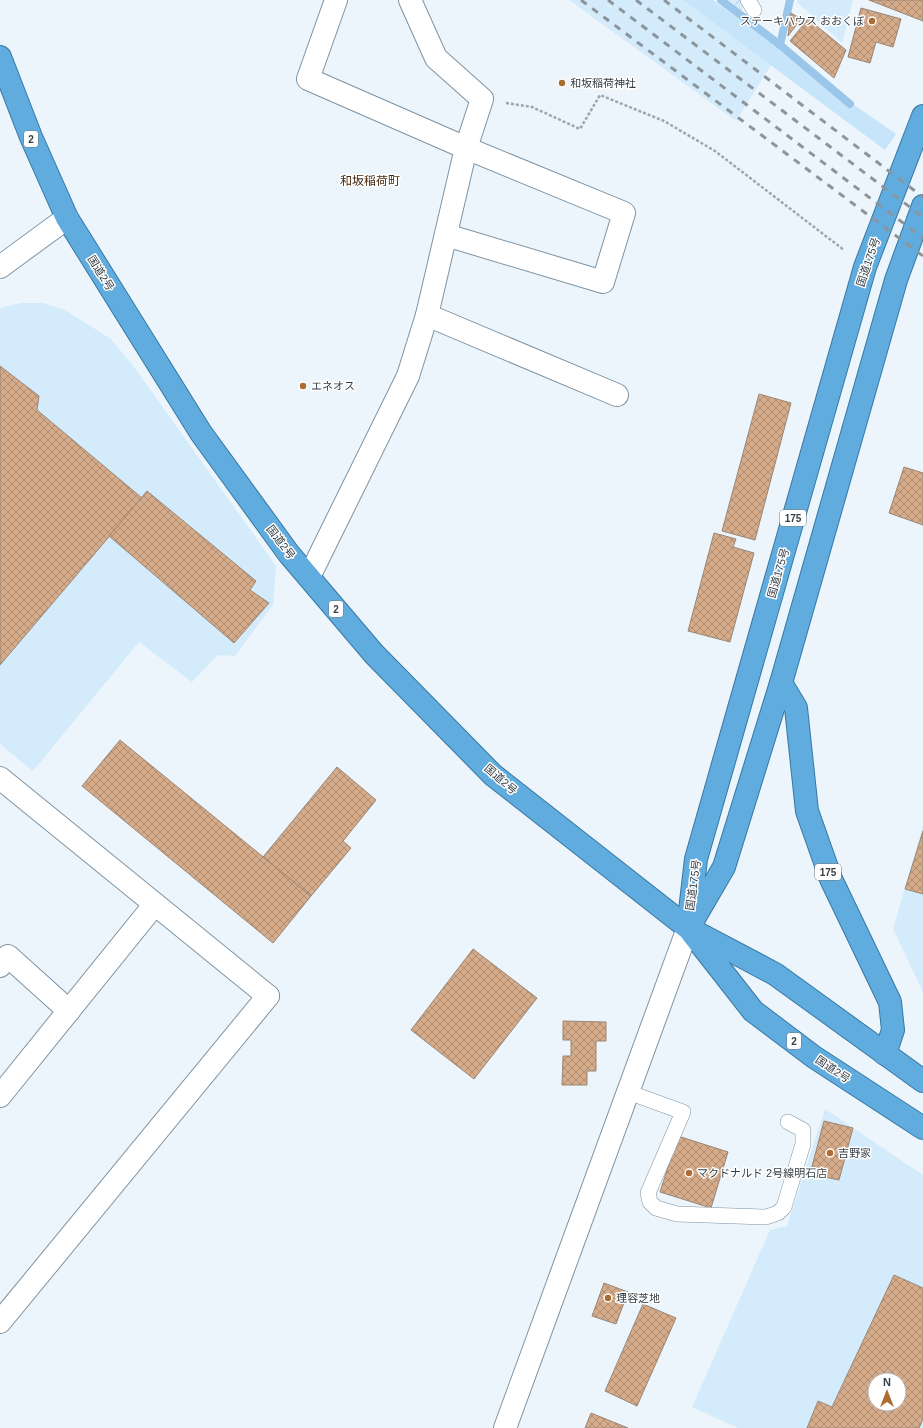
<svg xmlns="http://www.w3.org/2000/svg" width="923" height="1428" font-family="Arial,'Noto Sans JP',sans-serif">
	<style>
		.built { fill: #d4ebfc; fill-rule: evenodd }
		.industrial { fill: url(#industrial-furrows) }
		.green { fill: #c6e4fa }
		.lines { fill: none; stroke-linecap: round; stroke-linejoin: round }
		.stream { stroke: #9ac7e9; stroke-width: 8 }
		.building { fill: url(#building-cross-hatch); stroke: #998677; fill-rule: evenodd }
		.service-casing { stroke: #7f93a3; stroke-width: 16 }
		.minor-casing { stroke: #7f93a3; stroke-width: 24 }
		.tertiary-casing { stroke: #7f93a3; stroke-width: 24 }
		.trunk-casing { stroke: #3778a3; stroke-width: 24 }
		.path { stroke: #9da6ad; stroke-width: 2.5; stroke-dasharray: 3 2; stroke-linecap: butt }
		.service { stroke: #fff; stroke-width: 15 }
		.minor { stroke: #fff; stroke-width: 22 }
		.tertiary { stroke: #fff; stroke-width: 22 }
		.trunk { stroke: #60acde; stroke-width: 22 }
		.rail { stroke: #8c959c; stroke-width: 3; stroke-dasharray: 7 7; stroke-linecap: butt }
		.poi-dot { fill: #ac6d34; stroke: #fff; stroke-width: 1.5 }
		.labels { text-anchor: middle; stroke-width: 3; stroke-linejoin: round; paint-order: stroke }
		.shield { fill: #fff; stroke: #72787d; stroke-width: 1 }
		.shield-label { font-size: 10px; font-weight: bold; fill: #353e45 }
		.poi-label { font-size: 11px; fill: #353e45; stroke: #fff; text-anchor: start }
		.street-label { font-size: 11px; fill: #353e45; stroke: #fff }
		.neighbourhood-label { font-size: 12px; fill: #482a0f; stroke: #fff }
	</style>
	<defs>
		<pattern id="industrial-furrows" width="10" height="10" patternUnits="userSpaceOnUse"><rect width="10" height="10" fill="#d4ebfc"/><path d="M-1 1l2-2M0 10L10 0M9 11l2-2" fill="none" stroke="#b7cbd9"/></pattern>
		<pattern id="building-cross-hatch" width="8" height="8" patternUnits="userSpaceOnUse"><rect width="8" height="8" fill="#d5ab89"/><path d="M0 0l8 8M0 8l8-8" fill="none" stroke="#ae8d72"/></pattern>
	</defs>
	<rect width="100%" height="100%" fill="#ecf5fb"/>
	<g class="built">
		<polygon points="569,0 683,0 771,65 736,121"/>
		<polygon points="797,0 853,0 842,43 797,2"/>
		<polygon points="21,303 43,303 65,310 111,339 134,367 276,566 273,605 235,656 218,655 192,682 139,642 33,771 0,744 0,308"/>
		<polygon points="923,826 923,992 893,929"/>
		<path d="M825,1109L923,1175V1428H738L692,1407L770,1230L787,1226ZM875,1380H899V1404H875Z"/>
	</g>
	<polygon class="industrial" points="729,0 742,0 744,3 741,10"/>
	<polygon class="green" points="683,0 713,0 758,33 852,108 854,105 896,134 885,150"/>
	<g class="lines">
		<g class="stream">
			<polyline points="721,0 780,45 850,104"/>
			<polyline points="780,45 790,0"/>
		</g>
	</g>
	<g class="building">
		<polygon points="869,0 923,0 923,21"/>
		<polygon points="861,8 901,19 893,47 876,42 870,63 848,57"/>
		<polygon points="791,13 801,19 788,36"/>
		<polygon points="808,19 846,50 834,78 790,41"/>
		<polygon points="0,366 39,396 37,410 142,498 0,665"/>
		<polygon points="759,394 791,403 755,540 722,531"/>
		<polygon points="904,467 923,473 923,525 889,513"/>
		<polygon points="147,491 256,581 250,590 269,603 234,643 109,536"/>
		<polygon points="714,533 736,539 733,547 754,553 730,642 688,631"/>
		<polygon points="120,740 311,896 273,943 82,786"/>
		<polygon points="337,767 376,800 343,841 351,848 311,896 263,857"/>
		<polygon points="923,831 923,894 905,889"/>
		<polygon points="473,949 537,998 474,1079 411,1030"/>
		<polygon points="563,1021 606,1022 606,1041 596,1041 596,1071 587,1071 587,1085 562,1085 563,1056 571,1056 571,1040 563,1040"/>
		<polygon points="824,1121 853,1128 839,1180 810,1174"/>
		<polygon points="678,1136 728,1152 711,1208 660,1192"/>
		<path d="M894,1275L923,1288V1419L919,1428H807L818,1401L832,1407ZM875,1380H899V1404H875Z"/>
		<polygon points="604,1283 628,1292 616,1324 592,1316"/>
		<polygon points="643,1304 676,1318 637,1406 605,1391"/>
		<polygon points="591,1413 628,1428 585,1428"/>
	</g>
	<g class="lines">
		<defs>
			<g id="service">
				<polyline points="748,0 754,10"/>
				<polyline points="628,1092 683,1112 648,1193 650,1202 656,1208 677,1214 766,1217 778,1213 784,1207 803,1144 803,1130 788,1122"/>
			</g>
			<g id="minor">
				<polyline points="336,0 308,79 466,148 624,213 603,282 446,235"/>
				<polyline points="427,315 617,395"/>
				<polyline points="309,577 408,376 427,315 466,148 482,99 436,58 410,0"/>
				<polyline points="0,966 8,956 69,1011"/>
				<polyline points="0,1096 155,904"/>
				<polyline points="0,1322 268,996"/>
			</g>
			<g id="tertiary">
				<polyline points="0,267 67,218"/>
				<polyline points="0,778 268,996"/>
				<polyline points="505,1428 688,928"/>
			</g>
			<g id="trunk">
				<polyline points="0,57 31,137 67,218 201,433 289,554 374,654 493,775 688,928 775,974 923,1081"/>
				<polyline points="781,683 796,708 807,811 831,879 890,1002 893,1030 885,1054"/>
				<polyline points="692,922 724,867 781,683 896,280 923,206"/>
				<polyline points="688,928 696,859 865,267 923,116"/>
				<polyline points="692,933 753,1011 814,1057 923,1128"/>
			</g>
		</defs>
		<use href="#service" class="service-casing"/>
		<use href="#minor" class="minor-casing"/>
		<use href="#tertiary" class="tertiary-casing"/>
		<use href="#trunk" class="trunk-casing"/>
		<polyline class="path" points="506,103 532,107 580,129 600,95 664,121 715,151 844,250"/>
		<use href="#service" class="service"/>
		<use href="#minor" class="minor"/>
		<use href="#tertiary" class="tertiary"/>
		<use href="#trunk" class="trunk"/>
		<g class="rail">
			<polyline points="581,0 923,256"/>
			<polyline points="608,0 923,238"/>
			<polyline points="636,0 923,217"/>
			<polyline points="664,0 923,197"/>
		</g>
	</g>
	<g class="poi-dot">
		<circle cx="872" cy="21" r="4"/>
		<circle cx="562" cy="83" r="4"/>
		<circle cx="303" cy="386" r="4"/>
		<circle cx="830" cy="1153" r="4"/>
		<circle cx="689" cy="1173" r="4"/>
		<circle cx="608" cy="1298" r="4"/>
	</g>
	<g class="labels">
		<g class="shield">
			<rect x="24" y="131" width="14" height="16" rx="3"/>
			<rect x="780" y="510" width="26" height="16" rx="3"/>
			<rect x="329" y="601" width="14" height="16" rx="3"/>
			<rect x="815" y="864" width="26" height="16" rx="3"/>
			<rect x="787" y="1033" width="14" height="16" rx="3"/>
		</g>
		<g class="shield-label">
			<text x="31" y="143">2</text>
			<text x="793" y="522">175</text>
			<text x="336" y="613">2</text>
			<text x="828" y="876">175</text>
			<text x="794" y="1045">2</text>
		</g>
		<g class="poi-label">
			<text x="864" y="25" text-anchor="end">ステーキハウス おおくぼ</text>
			<text x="570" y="87">和坂稲荷神社</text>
			<text x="311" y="390">エネオス</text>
			<text x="838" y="1157">吉野家</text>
			<text x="697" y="1177">マクドナルド 2号線明石店</text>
			<text x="616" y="1302">理容芝地</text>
		</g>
		<g class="street-label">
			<text transform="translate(868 262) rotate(-71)" y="4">国道175号</text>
			<text transform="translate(101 273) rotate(58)" y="4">国道2号</text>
			<text transform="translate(281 542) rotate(53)" y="4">国道2号</text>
			<text transform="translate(778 573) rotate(-74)" y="4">国道175号</text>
			<text transform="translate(501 779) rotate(41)" y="4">国道2号</text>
			<text transform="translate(693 885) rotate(-82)" y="4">国道175号</text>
			<text transform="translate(833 1069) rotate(34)" y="4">国道2号</text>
		</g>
		<g class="neighbourhood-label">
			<text x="370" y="185">和坂稲荷町</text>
		</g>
	</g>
	<g transform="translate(887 1392)"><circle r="19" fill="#ffffff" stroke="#aeb2b5"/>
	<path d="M0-3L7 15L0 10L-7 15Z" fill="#ac6d34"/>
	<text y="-6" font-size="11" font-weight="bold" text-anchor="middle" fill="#353e45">N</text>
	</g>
</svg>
